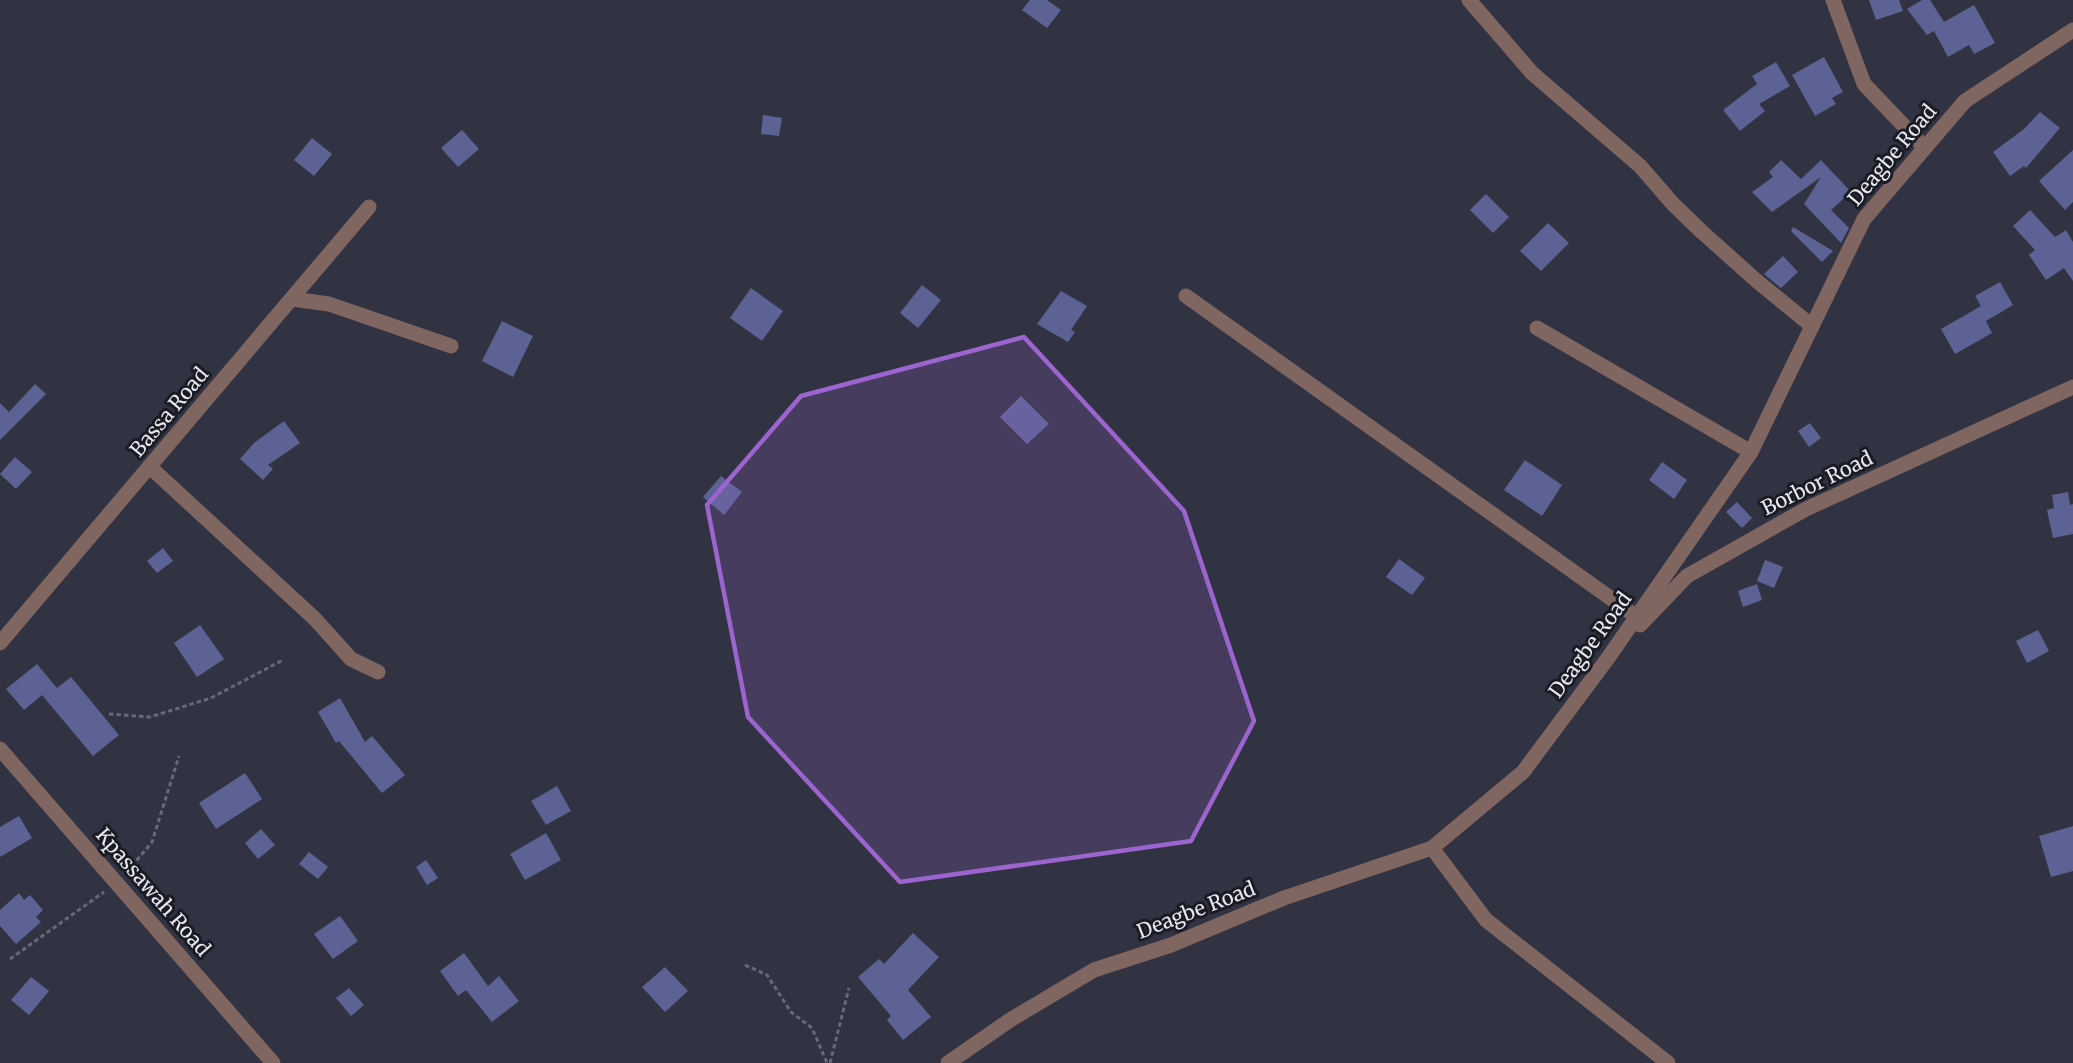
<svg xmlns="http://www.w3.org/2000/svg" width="2073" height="1063" font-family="Merriweather,serif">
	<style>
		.building { fill: #5c6294 }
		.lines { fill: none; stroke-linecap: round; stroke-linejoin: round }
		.path { stroke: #686978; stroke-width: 3; stroke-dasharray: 4.5 3; stroke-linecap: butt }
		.minor { stroke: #806660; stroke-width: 15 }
		.marked { fill: #9b64ce; fill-opacity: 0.2; stroke: #9b64ce; stroke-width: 4.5; stroke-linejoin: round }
		.labels { text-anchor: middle; stroke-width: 6; stroke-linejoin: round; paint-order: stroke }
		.street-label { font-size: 20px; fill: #e6e7f2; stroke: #1a1b23 }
	</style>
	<rect width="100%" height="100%" fill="#313343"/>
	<g class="building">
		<polygon points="1030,0 1047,0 1061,10 1047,28 1022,10"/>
		<polygon points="1869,0 1899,0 1903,11 1876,20"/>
		<polygon points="1922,0 1930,0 1944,22 1974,5 1995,43 1974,54 1969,45 1948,57 1934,31 1927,35 1907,9"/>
		<polygon points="1824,57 1843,92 1832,98 1836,104 1815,116 1792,75"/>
		<polygon points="1776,62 1790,86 1759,104 1765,111 1740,131 1723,110 1757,84 1752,76"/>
		<polygon points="2040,112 2060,128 2026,168 2024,166 2010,176 1993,152 2024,129"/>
		<polygon points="763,115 782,118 779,136 761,134"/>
		<polygon points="462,130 479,149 458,167 441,148"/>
		<polygon points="312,138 332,154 314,176 294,160"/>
		<polygon points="2073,150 2073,202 2065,210 2039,181"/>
		<polygon points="1781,160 1801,179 1821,160 1851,192 1831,210 1849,228 1841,243 1804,204 1821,177 1772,212 1752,192 1773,177 1769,172"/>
		<polygon points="1486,194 1509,217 1493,233 1470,210"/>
		<polygon points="2030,210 2055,237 2066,230 2073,242 2073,281 2064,268 2046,280 2029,255 2035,250 2013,226"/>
		<polygon points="1548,223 1569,243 1541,271 1520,251"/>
		<polygon points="1793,227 1833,251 1822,262 1791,231"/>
		<polygon points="1783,256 1798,272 1781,288 1764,274"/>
		<polygon points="2000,282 2013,305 1986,321 1992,333 1955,354 1941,329 1981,306 1975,296"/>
		<polygon points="922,285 941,300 918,328 900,313"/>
		<polygon points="751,288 783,311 762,341 730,318"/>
		<polygon points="1061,291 1087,306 1071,330 1075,332 1068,342 1037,324"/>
		<polygon points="502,321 533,336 513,377 482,361"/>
		<polygon points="35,384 46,394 0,440 0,403 9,412"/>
		<polygon points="1021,396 1049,424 1027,444 1000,417"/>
		<polygon points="284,421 300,443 268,465 273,469 263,480 240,459 254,443"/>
		<polygon points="1810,423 1821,438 1809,447 1798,431"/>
		<polygon points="15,457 32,472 16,489 0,474"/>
		<polygon points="1525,460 1562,485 1542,516 1504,490"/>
		<polygon points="1662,462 1687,480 1674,499 1649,480"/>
		<polygon points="721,476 742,492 724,515 703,497"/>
		<polygon points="2068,492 2070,505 2073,504 2073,534 2053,538 2047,510 2054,508 2052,495"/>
		<polygon points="1737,502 1752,518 1742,528 1726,512"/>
		<polygon points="163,548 173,561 157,573 147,561"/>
		<polygon points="1399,559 1425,578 1412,595 1386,577"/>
		<polygon points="1765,560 1783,567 1774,588 1757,581"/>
		<polygon points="1757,584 1762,600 1743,607 1738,591"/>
		<polygon points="200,625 224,659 197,677 174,643"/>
		<polygon points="2038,630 2049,651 2027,663 2016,641"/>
		<polygon points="37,664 57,688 71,677 119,735 93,756 42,695 24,710 6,689"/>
		<polygon points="340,698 365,742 372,736 405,775 382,793 339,741 336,743 318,712"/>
		<polygon points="245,773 262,799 216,829 199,803"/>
		<polygon points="557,786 571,811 546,825 531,801"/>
		<polygon points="19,816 32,838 0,857 0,827"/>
		<polygon points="2073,826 2073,871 2051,877 2039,836"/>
		<polygon points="261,829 275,845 258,859 245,843"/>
		<polygon points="546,833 561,860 525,880 510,854"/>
		<polygon points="309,852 328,867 318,879 299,864"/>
		<polygon points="426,860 438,878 427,885 416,867"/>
		<polygon points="19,893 24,900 30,895 43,910 36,917 41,922 16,944 0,926 0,910"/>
		<polygon points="340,916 358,941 333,959 314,934"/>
		<polygon points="913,933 939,957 908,990 931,1017 903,1040 887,1020 891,1016 858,977 879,959 884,964"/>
		<polygon points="464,953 488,986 499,976 519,1001 492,1022 466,990 458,996 440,971"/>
		<polygon points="665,967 688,991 665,1012 642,987"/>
		<polygon points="31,977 49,991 29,1015 11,1000"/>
		<polygon points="349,988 364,1005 351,1016 336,998"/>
	</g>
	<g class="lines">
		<g class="path">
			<polyline points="109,714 150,717 211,698 283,660"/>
			<polyline points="127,872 152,842 179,756"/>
			<polyline points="10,959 104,892"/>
			<polyline points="745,965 767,975 791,1012 812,1028 827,1063"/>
			<polyline points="830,1063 849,988"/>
		</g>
		<g class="minor">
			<polyline points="1469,0 1532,73 1640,166 1673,204 1702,232 1758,282 1812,326"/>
			<polyline points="1833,0 1864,84 1925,148"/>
			<polyline points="1186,296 1637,617"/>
			<polyline points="292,299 329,304 451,346"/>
			<polyline points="1537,328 1751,452"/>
			<polyline points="150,467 315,619 351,659 378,672"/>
			<polyline points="1640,625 1687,576 1806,509 2073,387"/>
			<polyline points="0,643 369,207"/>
			<polyline points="0,749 273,1063"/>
			<polyline points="1432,848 1486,920 1668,1063"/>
			<polyline points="948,1063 1010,1020 1094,970 1171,945 1284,898 1432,848 1523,772 1608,658 1751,452 1864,219 1965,101 2073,30"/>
		</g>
	</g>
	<path class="marked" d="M1024,337L1184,511L1254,721L1191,841L900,882L748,717L707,505L801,396Z"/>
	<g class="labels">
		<g class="street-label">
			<text transform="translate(1892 155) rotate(-50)" y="7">Deagbe Road</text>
			<text transform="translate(169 412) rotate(-50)" y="7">Bassa Road</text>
			<text transform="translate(1817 483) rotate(-26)" y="7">Borbor Road</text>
			<text transform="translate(1590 645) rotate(-54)" y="7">Deagbe Road</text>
			<text transform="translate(153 892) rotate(49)" y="7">Kpassawah Road</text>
			<text transform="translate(1196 910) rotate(-21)" y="7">Deagbe Road</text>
		</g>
	</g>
</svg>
